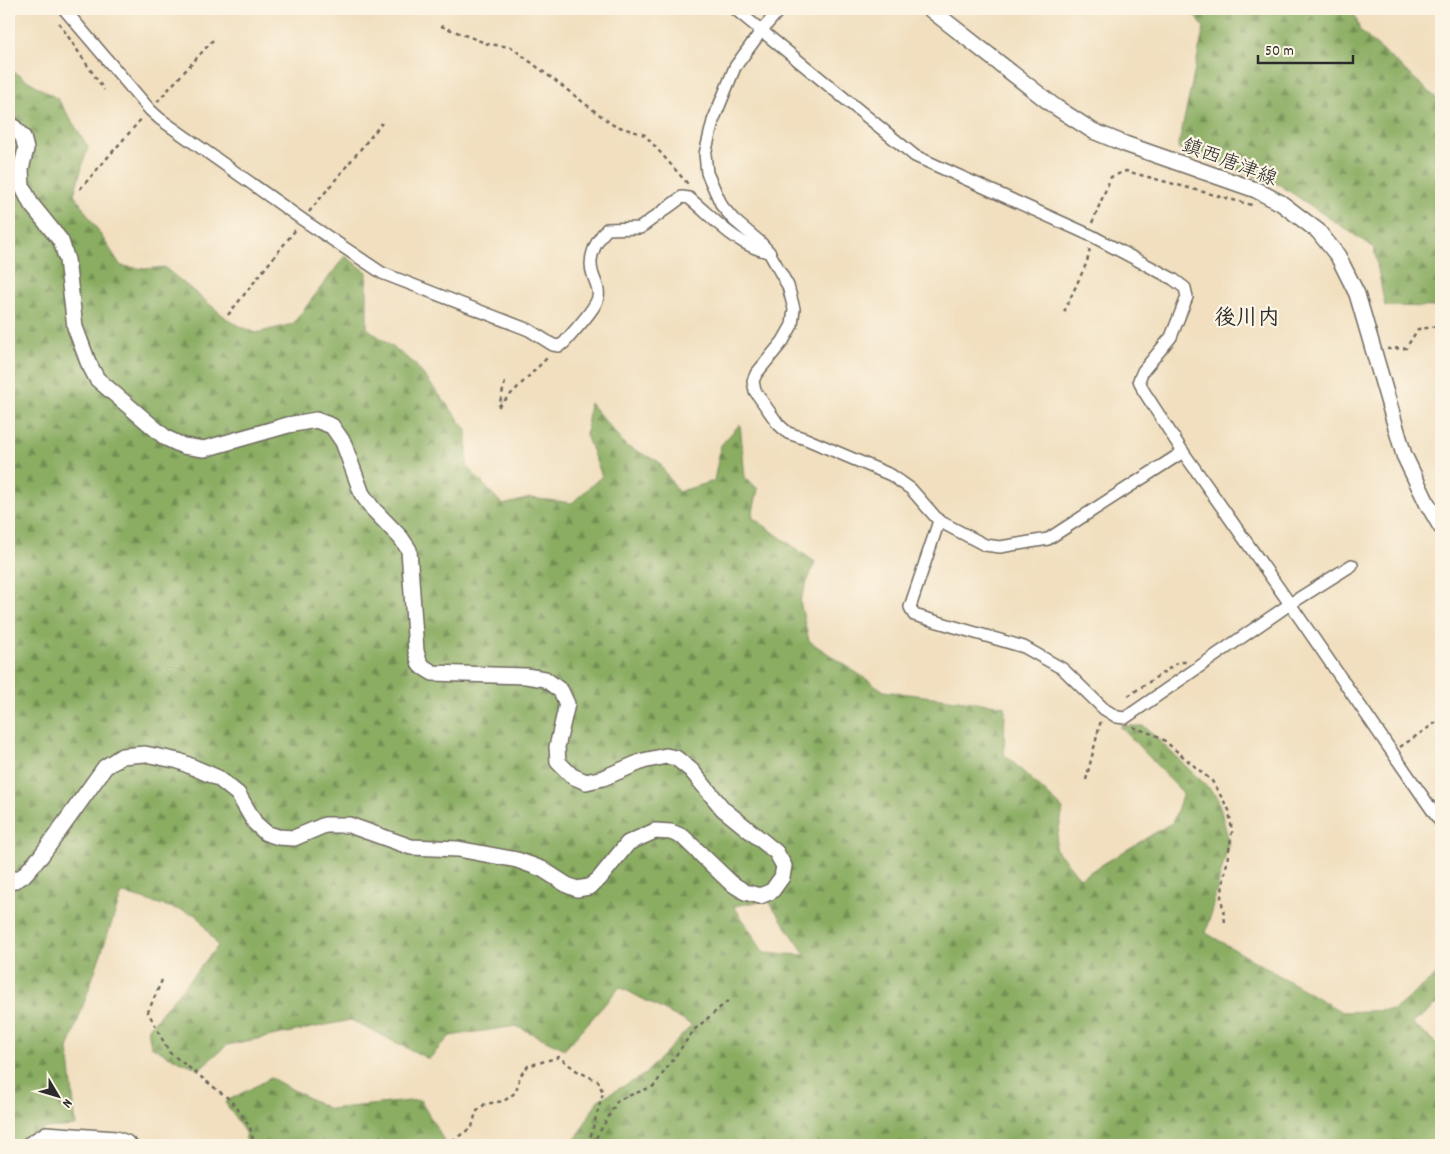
<svg xmlns="http://www.w3.org/2000/svg" width="1450" height="1154" font-family="Dekko,'Klee One',sans-serif">
	<style>
		.forest { fill: url(#forest-firs); stroke: #5a6c46; fill-rule: evenodd }
		.lines { fill: none; stroke-linecap: round; stroke-linejoin: round }
		.street-casing { stroke: #706a5f; stroke-width: 14 }
		.secondary-casing { stroke: #706a5f; stroke-width: 18 }
		.path { stroke: #706a5f; stroke-width: 2.5; stroke-dasharray: 4 4; stroke-linecap: butt }
		.street { stroke: #fff; stroke-width: 11 }
		.secondary { stroke: #fff; stroke-width: 15 }
		.labels { text-anchor: middle; stroke-width: 4.5; stroke-linejoin: round; paint-order: stroke }
		.street-label { font-size: 20px; fill: #2b2b2b; stroke: #fcf5e5 }
		.quarter-label { font-size: 22px; font-weight: bold; fill: #2b2b2b; stroke: #fcf5e5 }
	</style>
	<defs>
		<pattern id="forest-firs" width="22" height="20" patternUnits="userSpaceOnUse" patternTransform="scale(1.25)"><rect width="22" height="20" fill="#8aad62"/><path d="M5 1l3.5 6h-7zM16 11l3.5 6h-7z" fill="#718d51"/></pattern>
	</defs>
	<rect width="100%" height="100%" fill="#fcf5e5"/>
	<filter id="ink" filterUnits="userSpaceOnUse"><feTurbulence type="fractalNoise" baseFrequency=".02" numOctaves="2"/><feDisplacementMap in="SourceGraphic" scale="10" xChannelSelector="R" yChannelSelector="G"/><feConvolveMatrix kernelMatrix="1 2 1 2 8 2 1 2 1" color-interpolation-filters="sRGB"/></filter>
	<filter id="wash" filterUnits="userSpaceOnUse"><feTurbulence type="fractalNoise" baseFrequency=".0096" numOctaves="4" result="noise"/><feDisplacementMap in="SourceGraphic" scale="20" xChannelSelector="R" yChannelSelector="G"/><feGaussianBlur stdDeviation="1.12" result="paint"/><feColorMatrix in="noise" values="0 0 0 0 0 0 0 0 0 0 0 0 0 0 0 0 0 1.4 0 .05"/><feComposite in="paint" operator="in"/></filter>
	<g filter="url(#wash)">
		<rect width="100%" height="100%" fill="#f1dfbf"/>
		<g class="forest">
			<polygon points="1189,9 1353,9 1360,31 1441,102 1441,307 1385,306 1374,248 1280,185 1178,148 1204,27"/>
			<path d="M9,69L58,99L88,147L74,194L121,266L145,269L164,267L231,322L256,333L293,324L345,256L367,272V328L414,363L467,430V467L503,505L530,498L572,503L602,476L586,435L590,403L626,446L658,461L678,492L714,481L721,445L740,424L745,477L758,489L752,517L815,562L800,601L809,641L884,691L1005,706L1004,754L1063,809L1055,848L1080,878L1173,822L1183,793L1120,726H1144L1217,796L1229,841L1206,933L1342,1012L1394,1010L1441,971V1001L1412,1024L1441,1047V1145H567L577,1137L598,1100L644,1075L692,1025L620,987L565,1049L516,1026L450,1036L429,1059L351,1020L227,1045L199,1069L168,1056L151,1046L148,1029L218,946L197,915L122,893L68,1049L76,1126L45,1128L19,1145H9ZM768,900L805,954V955L764,953L734,906Z"/>
			<polygon points="271,1078 329,1109 420,1100 446,1144 463,1145 246,1145 246,1134 225,1102"/>
		</g>
	</g>
	<g filter="url(#ink)">
		<g class="lines">
			<defs>
				<g id="street">
					<path d="M64,9L150,110L160,119L303,220L382,273L529,330L553,345L559,346L564,343C572,333 596,309 598,297C600,289 595,282 593,275C587,258 596,241 607,229L640,228L682,197L689,198C714,218 736,246 769,252"/>
					<polyline points="735,9 915,156 1092,236 1173,279 1185,288 1187,297 1171,337 1143,371 1139,380 1143,390 1183,452 1290,604 1441,823"/>
					<polyline points="780,9 762,30 735,67 713,121 705,154 707,173 722,206 734,220 760,242 769,252 788,286 794,309 792,325 783,341 756,374 753,381 755,391 778,424 788,433 806,439 891,475 911,489 939,521 985,545 1000,547 1048,539 1183,452"/>
					<polyline points="939,521 910,607 914,615 1024,647 1063,669 1104,709 1117,717 1125,718 1290,604 1352,565"/>
					<polyline points="25,1145 46,1132 116,1137 127,1141 132,1145"/>
				</g>
				<g id="secondary">
					<polyline points="930,9 1054,106 1093,131 1125,144 1256,190 1281,203 1318,231 1338,256 1357,294 1404,455 1427,503 1441,527"/>
					<polyline points="9,122 23,137 26,149 21,169 22,186 31,204 61,241 67,260 75,327 88,362 97,379 166,438 183,446 204,449 288,425 316,420 332,426 343,442 362,494 373,509 401,538 409,550 416,651 420,665 433,673 526,676 545,679 561,691 567,704 557,747 558,762 572,776 586,782 603,778 643,761 666,756 676,758 691,770 723,809 776,852 784,866 782,877 772,891 760,896 745,892 731,883 683,837 671,832 655,831 628,843 599,879 589,887 577,889 567,885 542,869 517,860 458,849 411,847 349,825 325,825 294,838 278,837 266,833 255,823 238,794 218,778 179,761 145,754 122,756 105,767 41,856 23,876 9,883"/>
				</g>
			</defs>
			<use href="#street" class="street-casing"/>
			<use href="#secondary" class="secondary-casing"/>
			<g class="path">
				<polyline points="59,23 104,90"/>
				<polyline points="441,26 488,44 511,47 613,125 645,135 687,183 688,188"/>
				<polyline points="157,102 213,40"/>
				<polyline points="80,189 143,117"/>
				<polyline points="309,212 382,123"/>
				<polyline points="1092,223 1111,177 1126,171 1255,206"/>
				<polyline points="1064,312 1087,262 1090,248"/>
				<polyline points="228,315 297,228"/>
				<polyline points="1387,349 1406,348 1418,329 1441,326"/>
				<polyline points="505,382 499,406 549,356"/>
				<polyline points="1128,696 1179,662 1186,662"/>
				<polyline points="1133,727 1160,737 1212,781 1229,810 1232,832 1221,897 1225,922"/>
				<polyline points="1400,747 1441,719"/>
				<polyline points="1086,780 1101,720"/>
				<polyline points="162,980 148,1012 169,1052 229,1099 237,1108 250,1127 254,1145"/>
				<polyline points="437,1145 439,1143 455,1139 472,1127 476,1112 485,1104 504,1101 516,1092 520,1076 528,1066 559,1057 577,1071 598,1081 603,1093 588,1145"/>
				<polyline points="592,1145 618,1100 654,1086 694,1030 730,999"/>
			</g>
			<use href="#street" class="street"/>
			<use href="#secondary" class="secondary"/>
		</g>
	</g>
	<g class="labels">
		<g class="street-label">
			<text transform="translate(1230 161) rotate(21)" y="7">鎮西唐津線</text>
		</g>
		<g class="quarter-label">
			<text x="1247" y="324">後川内</text>
		</g>
	</g>
	<rect width="1450" height="1154" fill="none" stroke="#fcf5e5" stroke-width="30"/>
	<g transform="translate(58 1096) rotate(128)" stroke="#fcf5e5" stroke-width="4" paint-order="stroke">
	<path d="M0-4L9 19L0 12L-9 19Z" fill="#2b2b2b"/>
	<text y="-8" font-size="14" font-weight="bold" text-anchor="middle" fill="#2b2b2b">N</text>
	</g>
	<path d="M1258 55v8h95v-8" fill="none" stroke="#2b2b2b" stroke-width="2.5"/>
	<text x="1265" y="55" font-size="15" fill="#2b2b2b" stroke="#fcf5e5" stroke-width="4" paint-order="stroke">50 m</text>
</svg>
